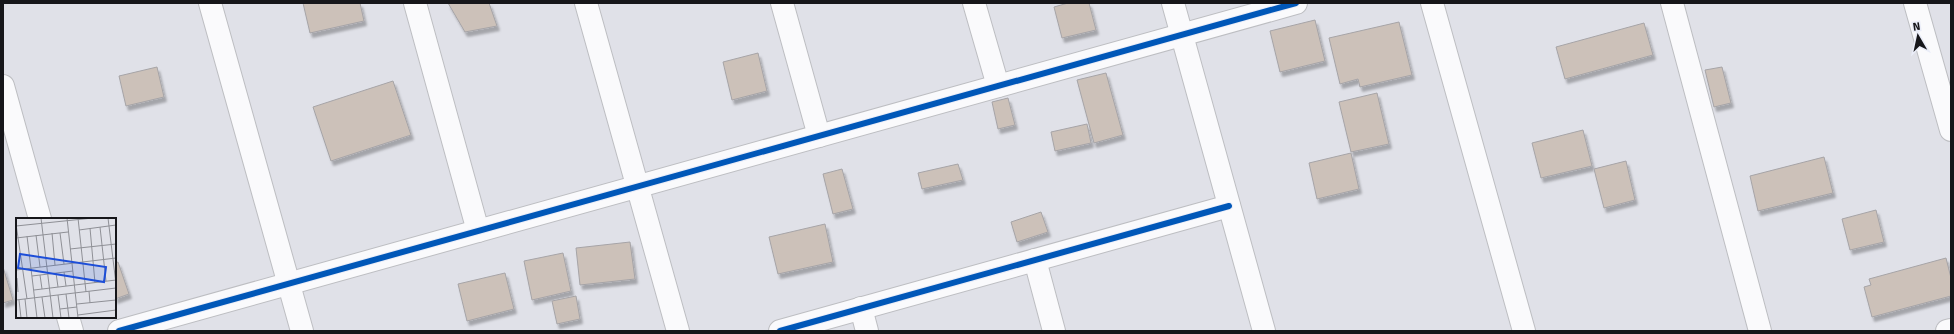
<svg xmlns="http://www.w3.org/2000/svg" width="1954" height="334" font-family="'Fira Sans',sans-serif">
	<style>
		.building { fill: #ccc1b9; stroke: #a6a4a7; filter: url(#shadow) }
		.lines { fill: none; stroke-linecap: round; stroke-linejoin: round }
		.minor-casing { stroke: #bdbec2; stroke-width: 24 }
		.minor { stroke: #fafafc; stroke-width: 22 }
		.cycleway-casing { stroke: #eaedf8; stroke-width: 8 }
		.cycleway { stroke: #0057b8; stroke-width: 6 }
		.inset-road { fill: none; stroke: #8f9096; stroke-width: 1 }
		.view { fill: #1d4ed8; fill-opacity: 0.15; stroke: #1d4ed8; stroke-width: 2 }
		.inset-edge { fill: none; stroke: #16161a; stroke-width: 2 }
	</style>
	<defs>
		<filter id="shadow"><feDropShadow dx="2.5" dy="4.5" stdDeviation="1" flood-color="#0004"/></filter>
	</defs>
	<rect width="100%" height="100%" fill="#e0e1e8"/>
	<g class="building">
		<polygon points="303,3 360,3 364,21 310,33"/>
		<polygon points="448,3 489,3 497,26 465,32"/>
		<polygon points="1068,3 1089,3 1096,30 1062,38 1054,7"/>
		<polygon points="1315,20 1325,61 1280,72 1270,31"/>
		<polygon points="1399,22 1412,75 1360,87 1358,79 1340,84 1329,38"/>
		<polygon points="1644,23 1653,55 1565,79 1556,47"/>
		<polygon points="758,53 767,91 732,100 723,62"/>
		<polygon points="157,67 164,97 126,106 119,76"/>
		<polygon points="1722,67 1731,103 1714,107 1705,70"/>
		<polygon points="1106,73 1123,135 1094,143 1077,80"/>
		<polygon points="393,81 411,135 331,161 313,107"/>
		<polygon points="1377,93 1389,144 1351,152 1339,102"/>
		<polygon points="1008,98 1015,125 998,129 992,102"/>
		<polygon points="1087,124 1091,143 1055,151 1051,132"/>
		<polygon points="1583,130 1592,166 1541,178 1532,143"/>
		<polygon points="1351,153 1359,189 1317,199 1309,163"/>
		<polygon points="1824,157 1833,193 1758,211 1750,176"/>
		<polygon points="1626,161 1635,200 1604,208 1594,169"/>
		<polygon points="958,164 963,180 922,189 918,173"/>
		<polygon points="842,169 853,209 833,214 823,174"/>
		<polygon points="1876,210 1884,242 1850,250 1842,219"/>
		<polygon points="1041,212 1048,232 1017,242 1011,222"/>
		<polygon points="825,224 833,262 778,274 769,237"/>
		<polygon points="630,242 635,279 580,285 576,248"/>
		<polygon points="563,253 571,291 532,300 524,261"/>
		<polygon points="1946,258 1951,278 1951,296 1872,317 1864,287 1871,285 1869,279"/>
		<polygon points="118,262 129,294 115,299 115,263"/>
		<polygon points="3,267 13,300 3,303"/>
		<polygon points="505,273 514,309 467,321 458,284"/>
		<polygon points="576,296 580,319 557,324 552,301"/>
	</g>
	<g class="lines">
		<defs>
			<g id="minor">
				<polyline points="210,3 302,331"/>
				<polyline points="415,3 478,231"/>
				<polyline points="586,3 678,331"/>
				<polyline points="782,3 819,136"/>
				<polyline points="974,3 998,86"/>
				<polyline points="1173,3 1264,331"/>
				<polyline points="1432,3 1524,331"/>
				<polyline points="1672,3 1760,331"/>
				<polyline points="1915,3 1951,130"/>
				<polyline points="3,86 40,219"/>
				<polyline points="1035,260 1054,331"/>
				<polyline points="861,308 867,331"/>
				<polyline points="68,317 72,331"/>
				<polyline points="119,331 1296,3"/>
				<polyline points="780,331 1229,206"/>
				<polyline points="1947,331 1951,330"/>
			</g>
		</defs>
		<use href="#minor" class="minor-casing"/>
		<use href="#minor" class="minor"/>
		<defs>
			<g id="cycleway">
				<polyline points="119,331 1296,3"/>
				<polyline points="780,331 1229,206"/>
			</g>
		</defs>
		<use href="#cycleway" class="cycleway-casing"/>
		<use href="#cycleway" class="cycleway"/>
	</g>
	<g transform="translate(16 218)">
		<rect width="100" height="100" fill="#e0e1e8"/>
		<path class="inset-road" d="M25,0L37,100M51,0L62,100M62,0L70,74M92,0L100,66M0,6L11,81M0,8L77,0M84,9L90,63M74,10L79,65M63,12L100,7M36,15L39,47M44,15L48,46M20,17L24,49M11,18L21,100M0,20L52,14M54,31L100,26M0,52L100,40M48,54L50,68M40,55L42,69M24,57L26,71M16,58L57,53M1,60L2,74M18,72L100,62M73,73L74,85M50,76L53,100M42,77L45,100M26,79L29,100M9,81L11,100M0,82L100,70M3,82L5,100M61,86L100,82M44,91L61,89M62,97L100,92"/>
		<path class="view" d="M4,36L90,49L88,64L2,50Z"/>
		<rect width="100" height="100" class="inset-edge"/>
	</g>
	<rect width="1954" height="334" fill="none" stroke="#16161a" stroke-width="8"/>
	<g transform="translate(1918 36) rotate(351)" stroke="#eaedf8" stroke-width="3" paint-order="stroke">
	<path d="M0-3L7 15L0 10L-7 15Z" fill="#16161a"/>
	<text y="-6" font-size="11" font-weight="bold" text-anchor="middle" fill="#16161a">N</text>
	</g>
</svg>
